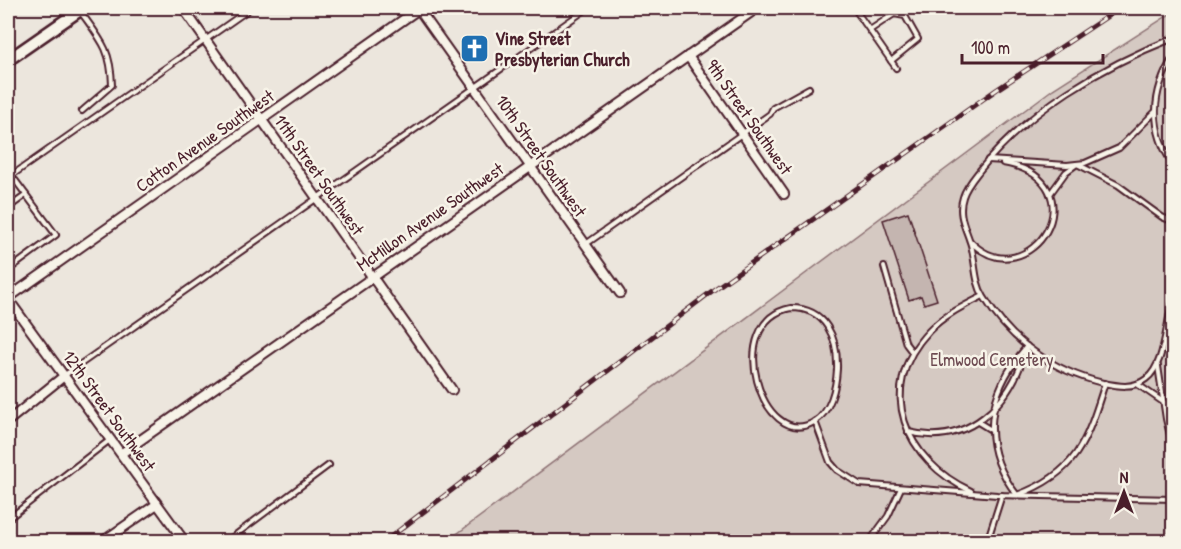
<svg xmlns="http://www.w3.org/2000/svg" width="1181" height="549" font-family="'Patrick Hand',sans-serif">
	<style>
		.green { fill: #d5c9c2; stroke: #907476; stroke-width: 1.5 }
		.building { fill: #c4b5b0; stroke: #4a1f2b; stroke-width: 1.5 }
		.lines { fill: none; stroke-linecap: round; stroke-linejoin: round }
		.service-casing { stroke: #4a1f2b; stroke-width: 8 }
		.minor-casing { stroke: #4a1f2b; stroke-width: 12 }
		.tertiary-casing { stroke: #4a1f2b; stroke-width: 15 }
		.service { stroke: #f7f3e8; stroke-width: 4 }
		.minor { stroke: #f7f3e8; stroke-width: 8 }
		.tertiary { stroke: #f7f3e8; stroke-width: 10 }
		.rail-casing { stroke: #4a1f2b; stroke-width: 5 }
		.rail { stroke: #f7f3e8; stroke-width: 3; stroke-dasharray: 9; stroke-linecap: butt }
		.labels { text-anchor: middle; stroke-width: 5; stroke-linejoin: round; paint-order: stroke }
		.poi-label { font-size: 18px; font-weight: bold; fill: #4a1f2b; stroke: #f7f3e8; text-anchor: start }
		.street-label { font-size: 18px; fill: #4a1f2b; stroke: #f7f3e8 }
		.park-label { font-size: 18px; fill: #6d4a51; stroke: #f7f3e8 }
	</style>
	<rect width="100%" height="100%" fill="#ece6dd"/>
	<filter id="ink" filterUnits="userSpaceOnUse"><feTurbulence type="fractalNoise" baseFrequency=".0167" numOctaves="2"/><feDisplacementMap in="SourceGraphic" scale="12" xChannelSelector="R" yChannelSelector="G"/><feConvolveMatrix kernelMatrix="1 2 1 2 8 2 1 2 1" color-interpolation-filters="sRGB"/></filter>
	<g filter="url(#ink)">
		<polygon class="green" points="1173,12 1173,541 446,542 1053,89"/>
		<polygon class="building" points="908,212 937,300 924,304 921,296 909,300 883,220"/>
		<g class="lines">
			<defs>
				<g id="service">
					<polyline points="854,8 896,68"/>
					<path d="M80,11C101,40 111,49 112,85L82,111"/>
					<polyline points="870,30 894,14 905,16 918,39 891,61"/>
					<path d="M1174,38C1102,66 1028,110 980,170C973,179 966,187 963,197C957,215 966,228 971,245C976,263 974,281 984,297C1010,341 1053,371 1103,383C1118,386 1133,389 1146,379C1166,364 1165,322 1174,299"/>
					<path d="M1174,56C1151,92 1149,130 1174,166"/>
					<polyline points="988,160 1067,165 1085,163 1119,148 1155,112"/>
					<polyline points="8,178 251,8"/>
					<polyline points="8,186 15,180 56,235 14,266 8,256"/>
					<polyline points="1050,194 1066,172 1077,164 1118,185 1162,217 1174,222"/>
					<polyline points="8,208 26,195"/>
					<path d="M970,241C1029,301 1104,181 1003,163"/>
					<polyline points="586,244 770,114 773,108 809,88"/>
					<polyline points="884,267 906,344 912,352"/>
					<path d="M791,308C826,308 838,338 837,369C836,387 831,412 814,422C762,452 722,321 791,308Z"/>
					<path d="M1027,346C987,392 978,445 1017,495C1078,473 1087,440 1105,383"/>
					<polyline points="1158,366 1166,419 1174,451"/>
					<polyline points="65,375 588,8"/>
					<polyline points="1137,384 1163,402 1174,406"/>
					<polyline points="815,421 830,462 837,470 859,484 997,495 1174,499"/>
					<polyline points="978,422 991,430"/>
					<path d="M908,432C968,447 1010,405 1026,350"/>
					<path d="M971,491C905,461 874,389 929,331C944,315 964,306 983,296"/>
					<polyline points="8,519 111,439"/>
					<polyline points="226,542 329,465"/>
					<polyline points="869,542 888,516 901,488"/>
					<polyline points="987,542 1002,495"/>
				</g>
				<g id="minor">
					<polyline points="183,8 452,390"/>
					<polyline points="418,8 620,293"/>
					<polyline points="688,56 784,194"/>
					<polyline points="8,298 420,8"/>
					<polyline points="8,299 185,542"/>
					<polyline points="8,421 64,376"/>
					<polyline points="122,453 757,8"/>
					<polyline points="102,542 157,504"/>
				</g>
				<polyline id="tertiary" points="8,60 83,8"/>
			</defs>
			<use href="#service" class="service-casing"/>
			<use href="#minor" class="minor-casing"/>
			<use href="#tertiary" class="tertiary-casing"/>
			<use href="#service" class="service"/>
			<use href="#minor" class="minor"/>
			<use href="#tertiary" class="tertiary"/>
			<defs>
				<polyline id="rail" points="384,542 716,288 996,90 1120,8"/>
			</defs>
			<use href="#rail" class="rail-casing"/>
			<use href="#rail" class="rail"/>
		</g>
	</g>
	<defs>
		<symbol id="church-square" viewBox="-11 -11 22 22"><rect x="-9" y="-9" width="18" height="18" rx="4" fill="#1f6fb2" stroke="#f7f3e8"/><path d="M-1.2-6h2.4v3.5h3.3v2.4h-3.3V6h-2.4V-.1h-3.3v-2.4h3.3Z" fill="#fff"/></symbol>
	</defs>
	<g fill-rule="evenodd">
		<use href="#church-square" x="458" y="32" width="33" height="33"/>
	</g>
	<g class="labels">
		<g class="poi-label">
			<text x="495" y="45">Vine Street<tspan x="495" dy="21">Presbyterian Church</tspan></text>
		</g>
		<g class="street-label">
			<text transform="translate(749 117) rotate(55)" y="6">9th Street Southwest</text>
			<text transform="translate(205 141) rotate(-35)" y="6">Cotton Avenue Southwest</text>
			<text transform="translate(541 156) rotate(55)" y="6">10th Street Southwest</text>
			<text transform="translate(319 175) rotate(55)" y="6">11th Street Southwest</text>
			<text transform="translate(430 217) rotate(-35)" y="6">McMillon Avenue Southwest</text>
			<text transform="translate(109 411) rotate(54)" y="6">12th Street Southwest</text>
		</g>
		<g class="park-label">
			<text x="992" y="366">Elmwood Cemetery</text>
		</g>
	</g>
	<rect width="1181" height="549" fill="none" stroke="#f7f3e8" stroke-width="30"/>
	<rect x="15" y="15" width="1151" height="519" fill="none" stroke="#4a1f2b" stroke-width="2" filter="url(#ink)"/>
	<g transform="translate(1124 492)" stroke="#f7f3e8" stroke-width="4.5" paint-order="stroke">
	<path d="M0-4.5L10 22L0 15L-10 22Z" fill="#4a1f2b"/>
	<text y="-9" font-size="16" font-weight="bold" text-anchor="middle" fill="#4a1f2b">N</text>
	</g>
	<path d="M962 54v9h141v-9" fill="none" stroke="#4a1f2b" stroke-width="3"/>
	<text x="971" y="54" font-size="18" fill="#4a1f2b" stroke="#f7f3e8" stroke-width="4.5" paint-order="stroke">100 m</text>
</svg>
